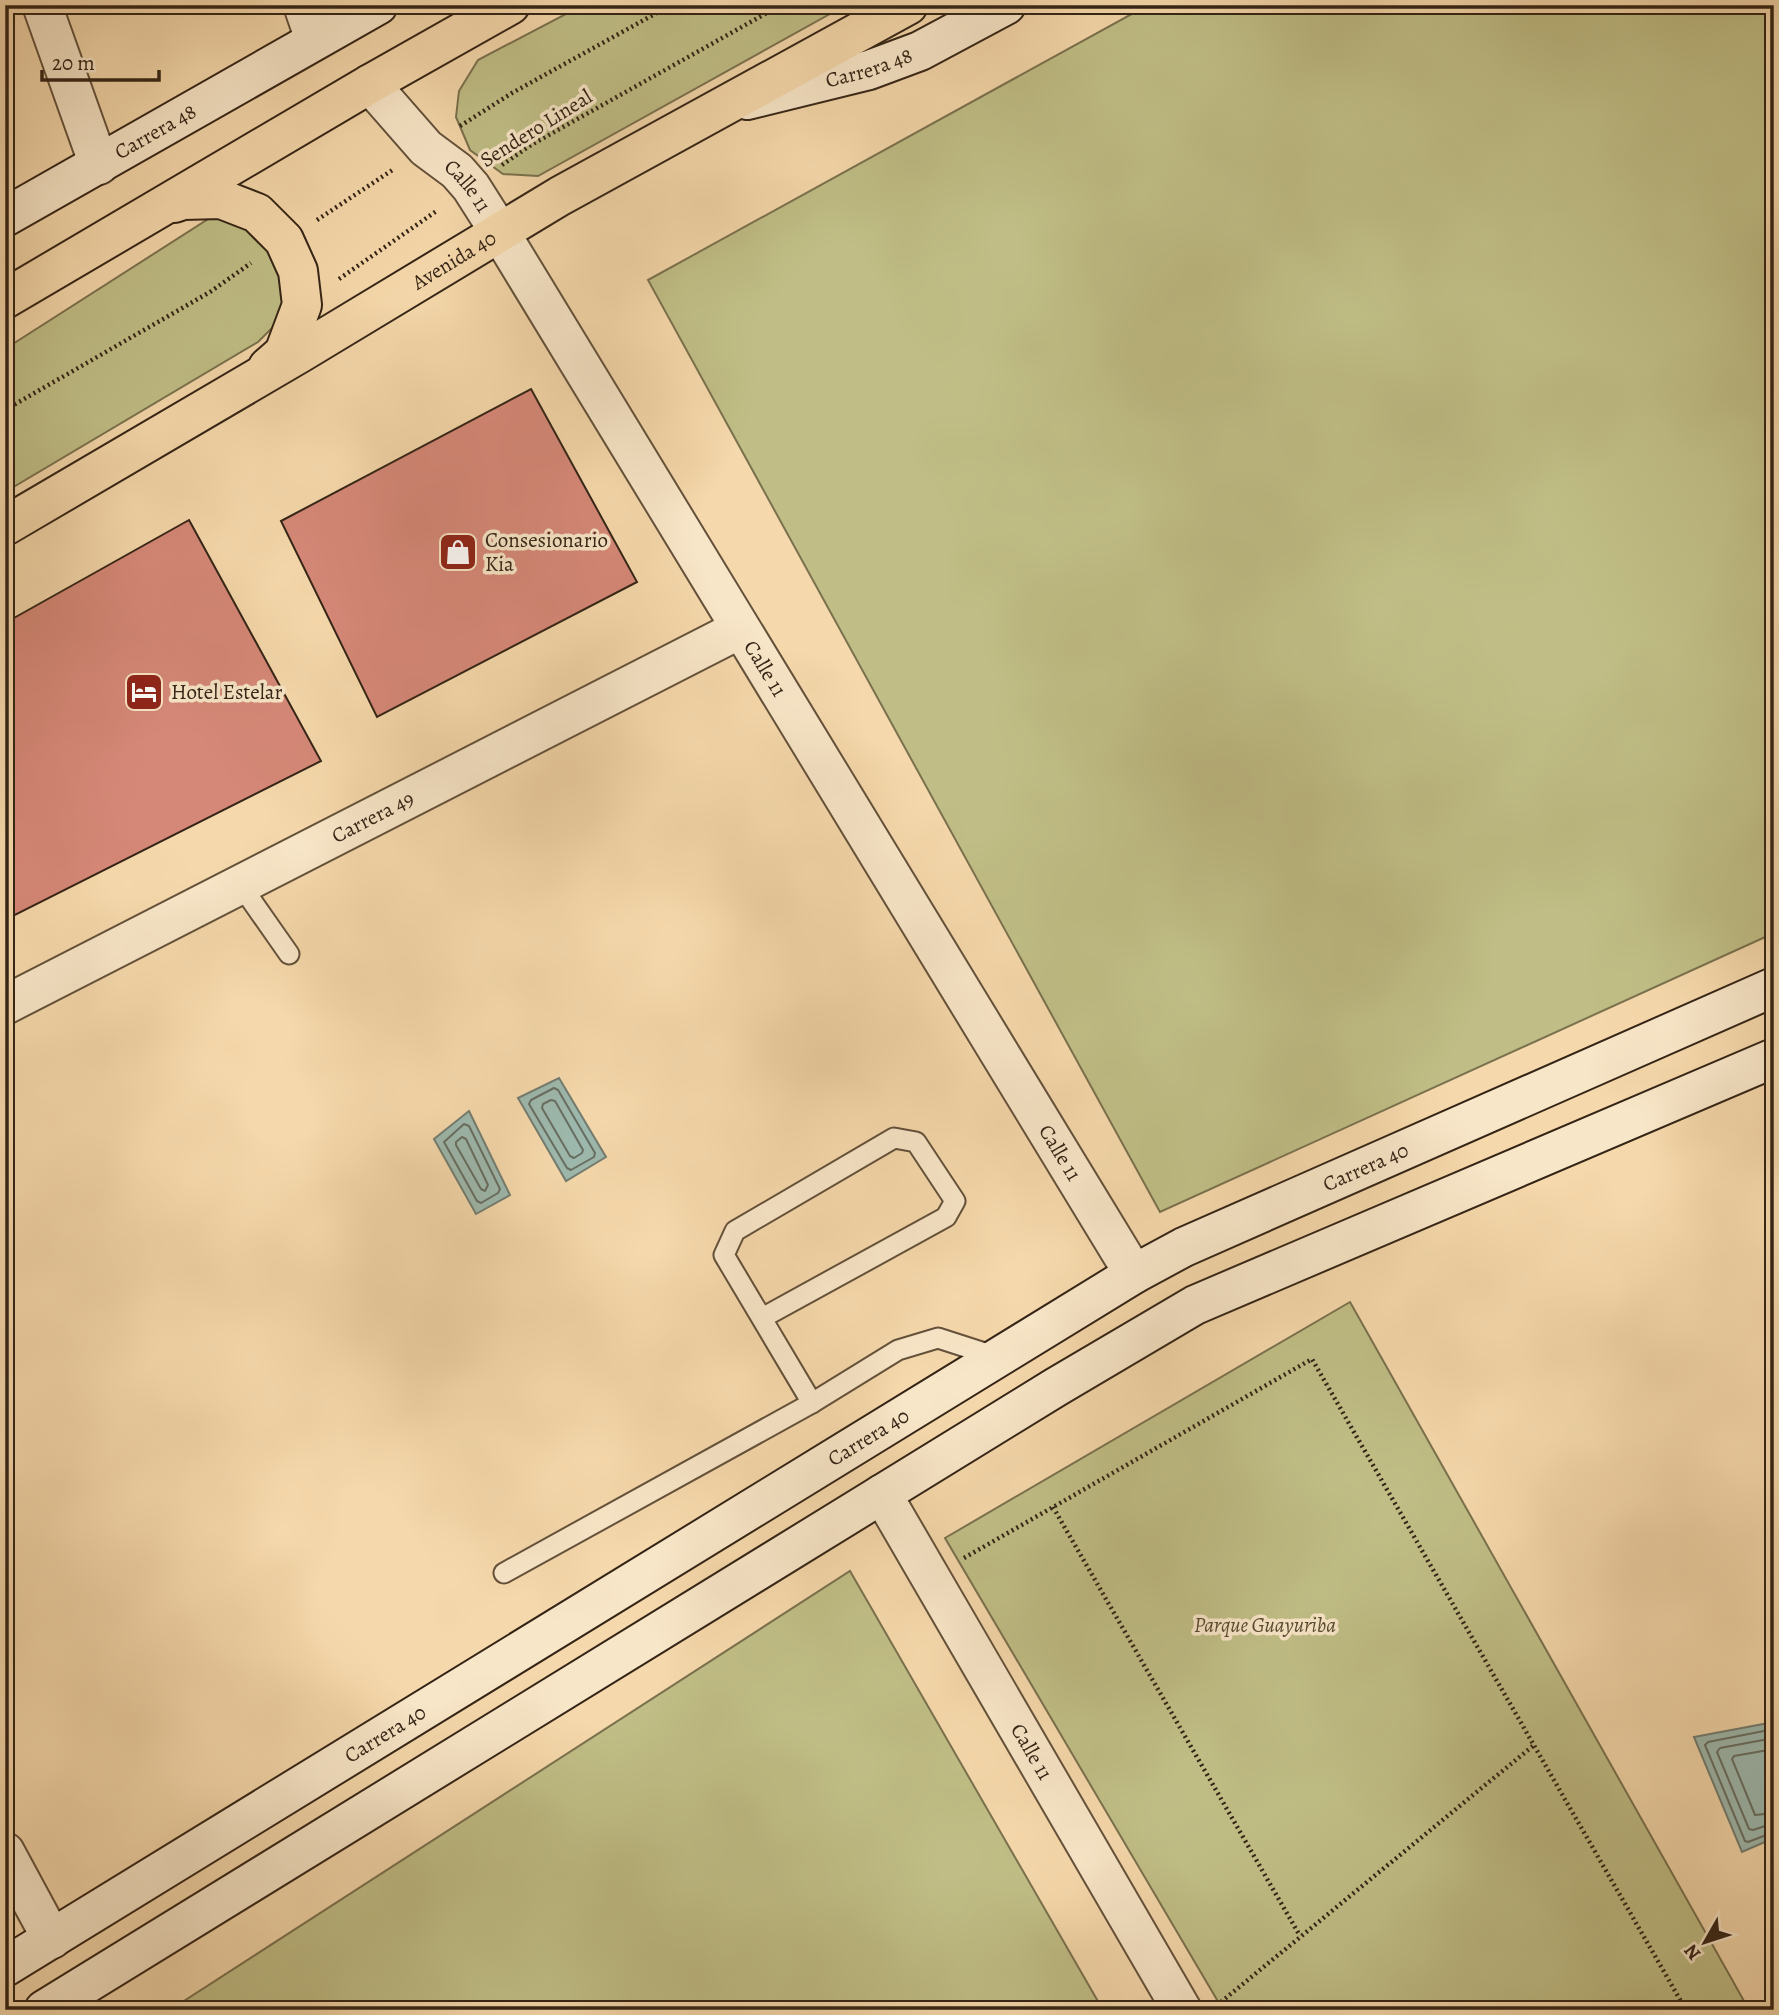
<svg xmlns="http://www.w3.org/2000/svg" width="1779" height="2015" font-family="Alegreya,serif">
	<style>
		.green { fill: #c0be86; stroke: #7a714e; stroke-width: 2 }
		.water { fill: #9db9ae; stroke: #737d71; stroke-width: 2 }
		.lines { fill: none; stroke-linecap: round; stroke-linejoin: round }
		.shore { stroke: #686e62; stroke-width: 2 }
		.building { fill: #d68878; stroke: #342416; stroke-width: 2 }
		.lane-casing { stroke: #64513b; stroke-width: 23 }
		.street-casing { stroke: #64513b; stroke-width: 42 }
		.secondary-casing { stroke: #342416; stroke-width: 42 }
		.highway-casing { stroke: #342416; stroke-width: 42 }
		.path { stroke: #342416; stroke-width: 4.5; stroke-dasharray: 2 3.5; stroke-linecap: butt }
		.lane { stroke: #f8e6c8; stroke-width: 19 }
		.street { stroke: #f8e6c8; stroke-width: 38 }
		.secondary { stroke: #f8e6c8; stroke-width: 38 }
		.highway { stroke: #f5d8ab; stroke-width: 38 }
		.labels { text-anchor: middle; stroke-width: 7; stroke-linejoin: round; paint-order: stroke }
		.street-label { font-size: 21px; fill: #342416; stroke: #f8e6c8 }
		.poi-label { font-size: 21px; fill: #342416; stroke: #f8e6c8; text-anchor: start }
		.park-label { font-size: 21px; font-style: italic; fill: #574a32; stroke: #f8e6c8 }
	</style>
	<rect width="100%" height="100%" fill="#f5d8ab"/>
	<filter id="stains"><feTurbulence type="fractalNoise" baseFrequency=".00286" numOctaves="4"/><feColorMatrix values="0 0 0 0 .2 0 0 0 0 .09 0 0 0 0 .02 0 0 0 .5 -.17"/></filter>
	<radialGradient id="worn" r=".72"><stop offset=".6" stop-color="#630" stop-opacity="0"/><stop offset="1" stop-color="#630" stop-opacity=".3"/></radialGradient>
	<g class="green">
		<polygon points="583,5 846,5 538,176 503,174 470,150 456,117 459,91 478,60"/>
		<polygon points="1148,5 1774,5 1774,933 1160,1212 648,280"/>
		<polygon points="227,207 282,250 283,317 258,342 5,492 5,349"/>
		<polygon points="1350,1302 1730,1976 1749,2010 1223,2010 945,1538"/>
		<polygon points="850,1571 1103,2010 170,2010"/>
	</g>
	<g class="water">
		<polygon points="559,1078 606,1157 566,1181 518,1098"/>
		<polygon points="469,1111 510,1195 476,1214 434,1139"/>
		<polygon points="1774,1722 1774,1838 1742,1852 1694,1737"/>
	</g>
	<g class="lines">
		<g class="shore">
			<polygon points="554,1088 558,1090 595,1153 594,1157 571,1170 567,1168 529,1104 531,1100"/>
			<polygon points="551,1100 555,1101 583,1150 582,1153 574,1158 570,1156 542,1108 543,1104"/>
			<polygon points="464,1124 469,1126 500,1189 498,1193 481,1203 477,1201 444,1142"/>
			<polygon points="462,1137 466,1139 488,1185 485,1191 481,1189 456,1145 456,1142"/>
			<polyline points="1774,1729 1708,1742 1705,1745 1745,1841 1748,1842 1774,1832"/>
			<polyline points="1774,1738 1720,1748 1717,1752 1749,1829 1753,1830 1774,1823"/>
			<polyline points="1774,1749 1734,1756 1732,1759 1755,1815 1774,1813"/>
		</g>
	</g>
	<g class="building">
		<polygon points="531,389 637,582 377,717 281,521"/>
		<polygon points="189,520 321,761 5,920 5,623"/>
	</g>
	<g class="lines">
		<defs>
			<g id="lane">
				<polyline points="240,884 289,954"/>
				<polyline points="762,1318 946,1217 955,1201 916,1142 894,1138 735,1231 724,1255 812,1403"/>
				<polyline points="504,1573 812,1403 898,1350 938,1338 997,1357"/>
			</g>
			<g id="street">
				<polyline points="42,5 99,165"/>
				<polyline points="303,5 315,40"/>
				<path id="s1" d="M370,84L426,148L457,171L471,187L499,231L1134,1274"/>
				<path id="s2" d="M5,1005L740,629"/>
				<path id="s3" d="M882,1494L1182,2010"/>
				<polyline points="5,1852 52,1939"/>
			</g>
			<g id="secondary">
				<path id="s4" d="M747,100L869,70L920,51L1006,5"/>
				<path id="s5" d="M5,217L378,5"/>
				<path id="s6" d="M5,1967L1134,1274L1184,1247L1774,987"/>
				<polyline points="44,2010 1056,1387 1195,1305 1774,1058"/>
			</g>
			<g id="highway">
				<polyline points="174,203 183,200 221,199 257,213 284,240 298,271 302,305 284,353 268,367"/>
				<polyline points="5,299 370,84 510,5"/>
				<path id="s7" d="M5,526L300,353L560,196L908,5"/>
			</g>
		</defs>
		<use href="#lane" class="lane-casing"/>
		<use href="#street" class="street-casing"/>
		<use href="#secondary" class="secondary-casing"/>
		<use href="#highway" class="highway-casing"/>
		<g class="path">
			<polyline points="460,126 512,93 671,5"/>
			<polyline points="502,165 531,145 781,5"/>
			<polyline points="317,220 394,169"/>
			<polyline points="339,279 438,210"/>
			<polyline points="5,410 210,292 251,263"/>
			<polyline points="1053,1507 1300,1936"/>
			<polyline points="964,1558 1312,1359 1686,2010"/>
			<polyline points="1221,2002 1534,1745"/>
		</g>
		<use href="#lane" class="lane"/>
		<use href="#street" class="street"/>
		<use href="#secondary" class="secondary"/>
		<use href="#highway" class="highway"/>
	</g>
	<defs>
		<symbol id="shop-square" viewBox="-11 -11 22 22"><rect x="-9" y="-9" width="18" height="18" rx="4" fill="#8f2418" stroke="#f8e6c8"/><path d="M-5-2.5h2.3a2.7 3.5 0 0 1 5.4 0H5L5.5 6h-11ZM-1.5-2.5h3a1.5 2.3 0 0 0-3 0Z" fill="#fff"/></symbol>
		<symbol id="hotel-square" viewBox="-11 -11 22 22"><rect x="-9" y="-9" width="18" height="18" rx="4" fill="#8f2418" stroke="#f8e6c8"/><path d="M-6-4.5h1.5V1H6V5H4.5V3h-9V5H-6ZM-4 0a1.8 1.8 0 1 1 3.6 0ZM.5 0V-2.5h3Q6-2.5 6 0Z" fill="#fff"/></symbol>
	</defs>
	<g fill-rule="evenodd">
		<use href="#shop-square" x="436" y="530" width="44" height="44"/>
		<use href="#hotel-square" x="122" y="670" width="44" height="44"/>
	</g>
	<g class="labels">
		<g class="street-label">
			<text dy="7" stroke="none"><textPath href="#s4" startOffset="126">Carrera 48</textPath></text>
			<text transform="translate(536 128) rotate(-32)" y="7">Sendero Lineal</text>
			<text dy="7" stroke="none"><textPath href="#s5" startOffset="173">Carrera 48</textPath></text>
			<text dy="7" stroke="none"><textPath href="#s1" startOffset="142">Calle 11</textPath></text>
			<text dy="7" stroke="none"><textPath href="#s7" startOffset="522">Avenida 40</textPath></text>
			<text dy="7" stroke="none"><textPath href="#s1" startOffset="709">Calle 11</textPath></text>
			<text dy="7" stroke="none"><textPath href="#s2" startOffset="413">Carrera 49</textPath></text>
			<text dy="7" stroke="none"><textPath href="#s1" startOffset="1276">Calle 11</textPath></text>
			<text dy="7" stroke="none"><textPath href="#s6" startOffset="1580">Carrera 40</textPath></text>
			<text dy="7" stroke="none"><textPath href="#s6" startOffset="1013">Carrera 40</textPath></text>
			<text dy="7" stroke="none"><textPath href="#s6" startOffset="446">Carrera 40</textPath></text>
			<text dy="7" stroke="none"><textPath href="#s3" startOffset="298">Calle 11</textPath></text>
		</g>
		<g class="poi-label">
			<text x="485" y="547">Consesionario<tspan x="485" dy="24">Kia</tspan></text>
			<text x="171" y="699">Hotel Estelar</text>
		</g>
		<g class="park-label">
			<text x="1265" y="1632">Parque Guayuriba</text>
		</g>
	</g>
	<rect width="1779" height="2015" fill="none" stroke="#f5d8ab" stroke-width="28"/>
	<rect x="7" y="7" width="1765" height="2001" fill="none" stroke="#342416" stroke-width="3.5"/>
	<rect x="14" y="14" width="1751" height="1987" fill="none" stroke="#342416" stroke-width="2"/>
	<g transform="translate(1705 1942) rotate(231)" stroke="#f8e6c8" stroke-width="5" paint-order="stroke">
	<path d="M0-5L12 26L0 18L-12 26Z" fill="#342416"/>
	<text y="-10" font-size="19" font-weight="bold" text-anchor="middle" fill="#342416">N</text>
	</g>
	<path d="M42 70v10h117v-10" fill="none" stroke="#342416" stroke-width="3.5"/>
	<text x="52" y="70" font-size="21" fill="#342416" stroke="#f8e6c8" stroke-width="5" paint-order="stroke">20 m</text>
	<rect width="100%" height="100%" filter="url(#stains)"/>
	<rect width="100%" height="100%" fill="url(#worn)"/>
</svg>
